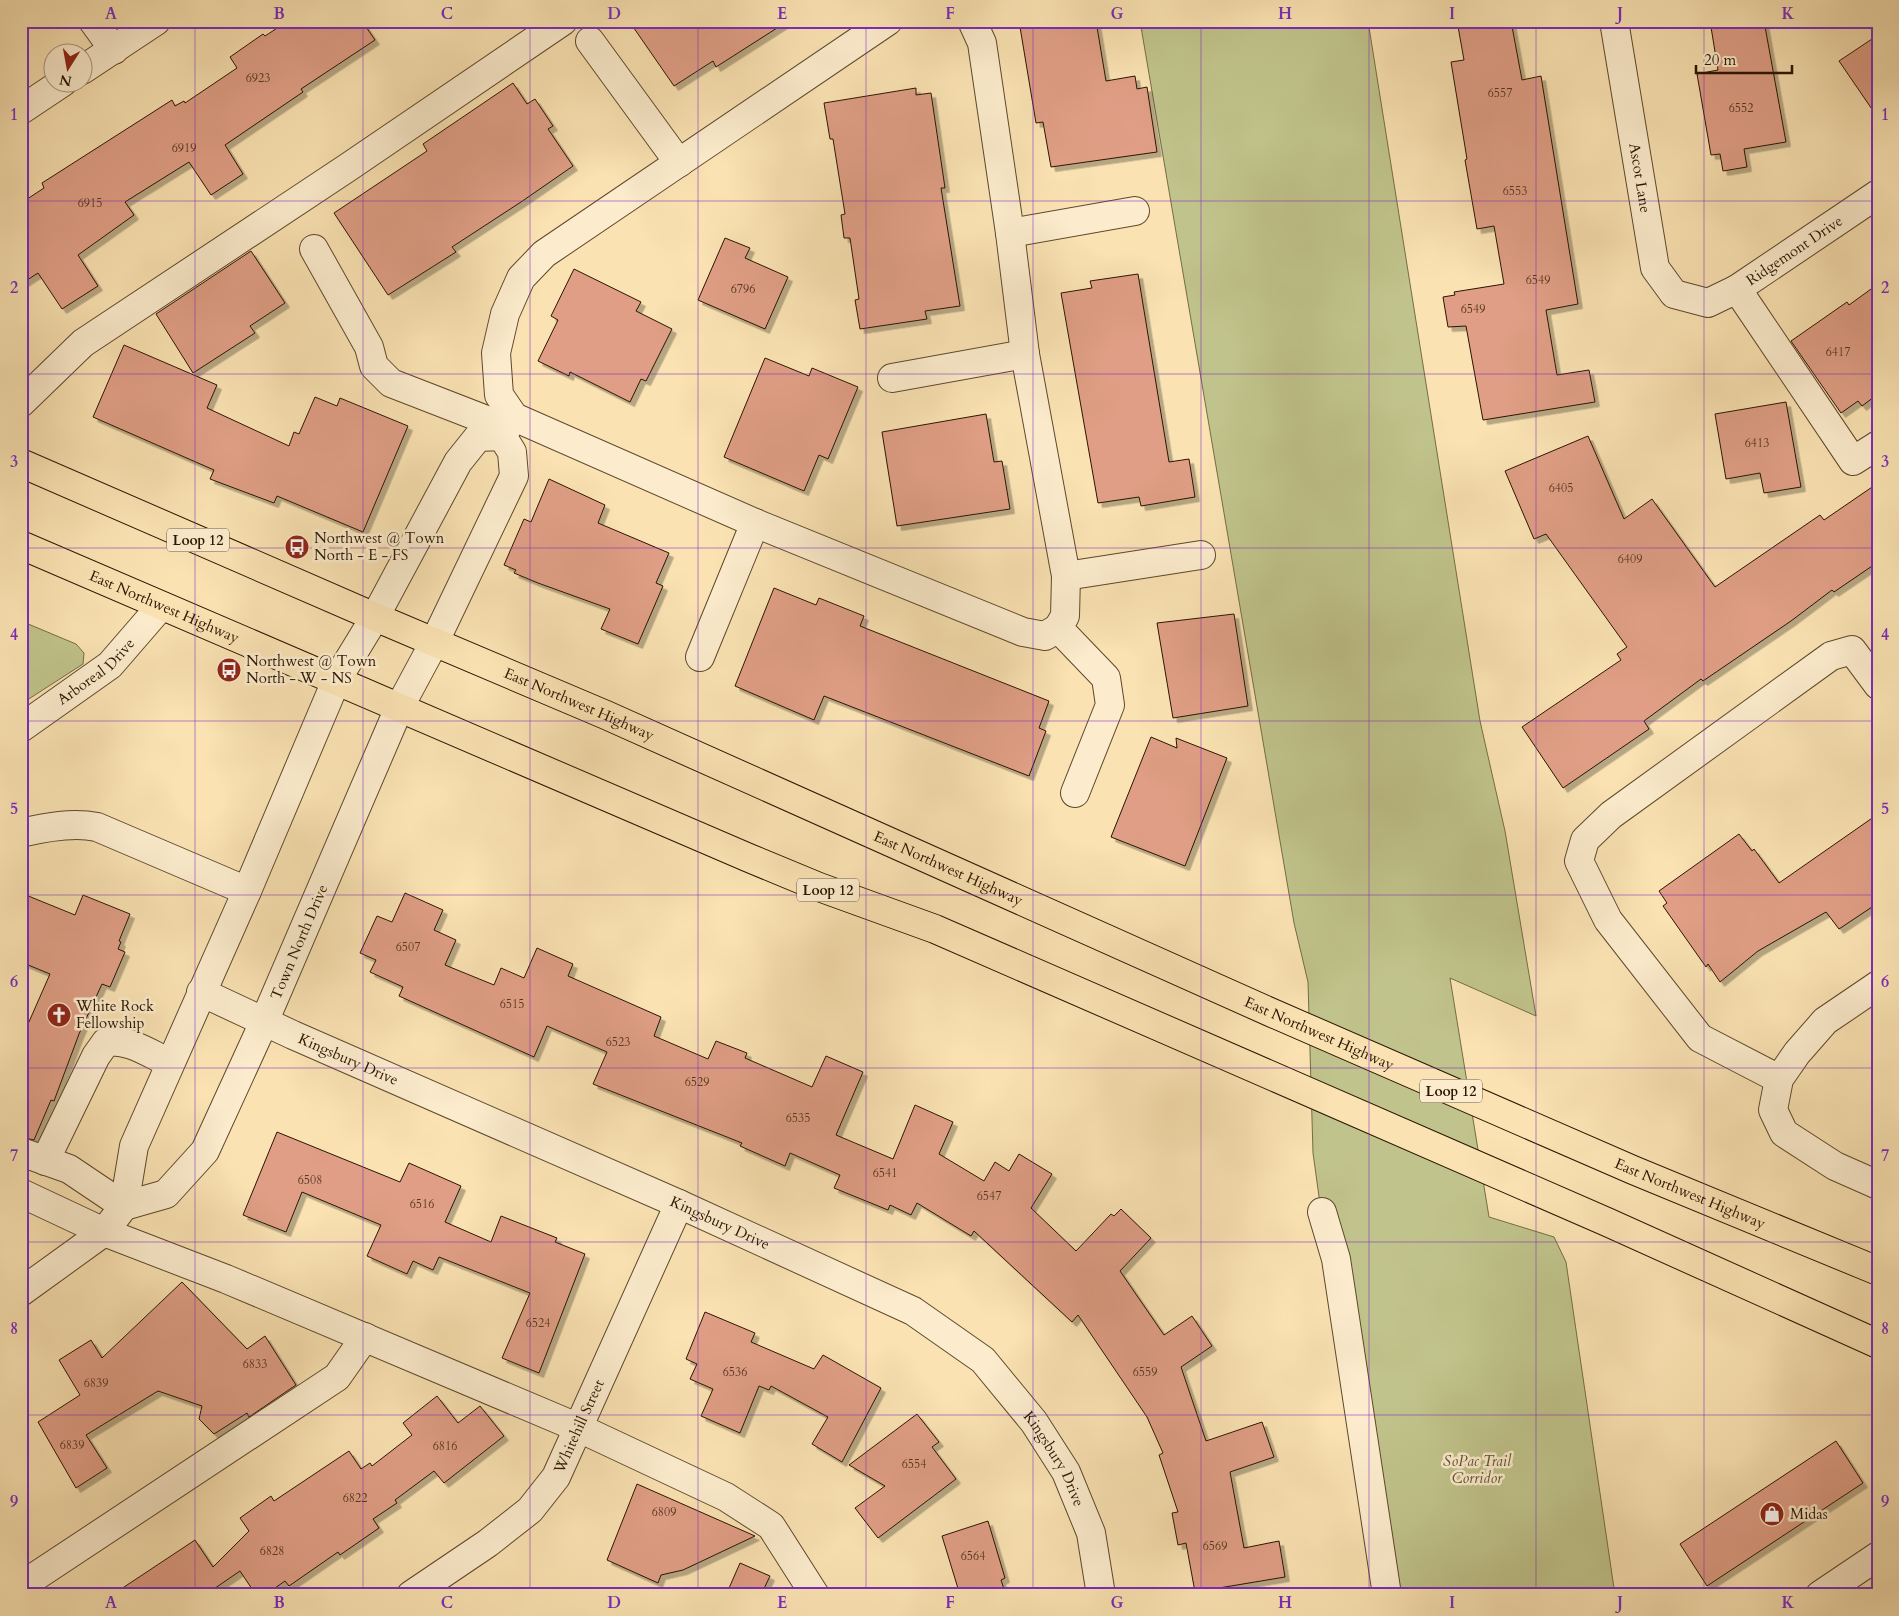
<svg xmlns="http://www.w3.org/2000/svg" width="1899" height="1616" font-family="Cardo,serif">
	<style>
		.green { fill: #c0c38b; stroke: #756c46 }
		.building { fill: #df9e85; stroke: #2a1500; filter: url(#shadow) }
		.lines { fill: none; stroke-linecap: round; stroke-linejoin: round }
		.minor-casing { stroke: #5e482c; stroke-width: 30 }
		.major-casing { stroke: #2a1500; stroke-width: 30 }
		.minor { stroke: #fceccd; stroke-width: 28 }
		.major { stroke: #fae2b2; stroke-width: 28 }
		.grid { fill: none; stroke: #7b2cbf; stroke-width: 1; stroke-opacity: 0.55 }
		.labels { text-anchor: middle; stroke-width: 5; stroke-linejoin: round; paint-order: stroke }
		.number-label { font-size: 12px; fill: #573721 }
		.shield { fill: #fceccd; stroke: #69563e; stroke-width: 1 }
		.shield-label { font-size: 14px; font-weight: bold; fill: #2a1500 }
		.street-label { font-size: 15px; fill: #2a1500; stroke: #fceccd }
		.poi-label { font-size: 15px; fill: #2a1500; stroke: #fceccd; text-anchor: start }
		.park-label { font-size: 15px; font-style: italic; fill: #5e5231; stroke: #fceccd }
		.neatline { fill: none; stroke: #7b2cbf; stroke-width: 2 }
		.grid-label { font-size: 16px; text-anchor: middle; font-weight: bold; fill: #7b2cbf }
	</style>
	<defs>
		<filter id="shadow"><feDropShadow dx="4.5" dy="4.5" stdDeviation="0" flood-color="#0004"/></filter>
	</defs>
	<rect width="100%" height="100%" fill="#fae2b2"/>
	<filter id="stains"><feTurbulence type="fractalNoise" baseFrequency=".004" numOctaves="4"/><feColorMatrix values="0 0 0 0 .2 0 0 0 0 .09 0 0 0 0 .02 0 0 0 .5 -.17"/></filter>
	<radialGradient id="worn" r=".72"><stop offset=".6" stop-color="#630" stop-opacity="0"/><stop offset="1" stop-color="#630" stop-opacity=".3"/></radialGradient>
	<g class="green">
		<polygon points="1140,21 1368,21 1480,721 1505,831 1536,1016 1450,978 1489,1217 1554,1237 1566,1262 1615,1595 1374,1595 1313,1153 1308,982 1294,923"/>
		<polygon points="21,621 76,644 84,653 83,664 21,704"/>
	</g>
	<g class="building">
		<polygon points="288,21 362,21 375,40 301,89 303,92 225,145 243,174 211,195 189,162 125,202 134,215 78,255 98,286 62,309 38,273 21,284 21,203 44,188 42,183 172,100 175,106 184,101 185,103 237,68 230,57 263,34 265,36"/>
		<polygon points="629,21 788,21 716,67 713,61 674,86"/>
		<polygon points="1019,21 1096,21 1106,81 1135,76 1137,89 1147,87 1157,152 1051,167 1043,122 1036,123"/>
		<polygon points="1457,21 1511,21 1522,80 1541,76 1578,304 1546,310 1557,375 1589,370 1595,402 1483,420 1466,326 1448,327 1443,297 1455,295 1454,292 1504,284 1494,226 1477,229 1465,160 1467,159 1451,62 1464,60"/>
		<polygon points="1710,21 1764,21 1786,142 1744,149 1747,167 1723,171 1720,154 1711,155 1697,74 1718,70"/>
		<polygon points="1878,35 1878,118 1839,61"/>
		<polygon points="513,83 527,104 535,99 553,126 548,129 573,166 521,202 452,247 456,252 388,295 334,213 427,151 423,144"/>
		<polygon points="916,88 916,95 931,93 945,188 941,188 960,306 925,311 927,319 860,329 855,300 859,299 850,238 844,238 841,215 845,214 833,139 830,139 824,103"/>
		<polygon points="725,238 750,248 745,258 788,277 765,329 698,300"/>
		<polygon points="251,251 285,303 250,326 255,333 193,373 156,314"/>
		<polygon points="574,269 641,302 636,311 672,329 646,381 641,379 630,402 570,372 569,376 538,361 558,320 551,316"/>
		<polygon points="1138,274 1169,462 1189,459 1195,497 1141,506 1139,497 1098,503 1061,293 1092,288 1090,281"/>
		<polygon points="1878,284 1878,394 1862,406 1858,401 1841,413 1791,341 1847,302 1849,305"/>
		<polygon points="124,345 217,385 207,408 289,446 294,432 299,434 315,397 337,406 340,398 408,426 363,532 277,496 274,503 210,479 214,470 93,417"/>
		<polygon points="765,358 809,376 812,368 858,387 828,459 819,455 804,491 724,457"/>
		<polygon points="1786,402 1801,487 1764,493 1760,473 1726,479 1715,414"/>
		<polygon points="986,414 994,462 1002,461 1010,509 897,526 882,432"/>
		<polygon points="1588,436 1624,519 1652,499 1715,587 1820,515 1824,520 1878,483 1878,562 1834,592 1832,590 1791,621 1703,681 1701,679 1644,721 1649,729 1563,788 1522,727 1621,660 1617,654 1627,647 1546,534 1534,539 1505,471"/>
		<polygon points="549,479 605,505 598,523 669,553 656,583 663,586 638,644 601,629 610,609 538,583 514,573 516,570 504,565 524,519 531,522"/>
		<polygon points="774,588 816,605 819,598 864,616 860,626 1049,701 1039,728 1046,731 1029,776 824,696 814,720 735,686"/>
		<polygon points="1234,614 1248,706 1173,718 1157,623"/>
		<polygon points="1151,737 1177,748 1176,738 1227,758 1185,866 1111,837"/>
		<polygon points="1878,814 1878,903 1839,929 1826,912 1758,951 1720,982 1708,964 1706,967 1663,906 1667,903 1659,891 1739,834 1752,851 1754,849 1779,883"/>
		<polygon points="21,893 75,915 83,895 130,914 119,941 121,942 118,949 125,952 110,987 102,984 79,1034 54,1101 51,1100 34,1140 21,1137 21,1040 50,974 21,962"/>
		<polygon points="405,893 443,910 434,930 456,940 445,965 494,985 501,968 524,978 537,948 573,964 568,976 661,1017 654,1036 708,1059 716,1041 747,1053 745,1058 812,1087 826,1056 863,1072 836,1135 893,1159 915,1105 953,1122 939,1154 984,1181 995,1162 1009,1171 1019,1154 1052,1174 1031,1208 1076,1251 1111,1214 1114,1216 1121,1209 1151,1238 1120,1271 1164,1335 1192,1316 1212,1346 1181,1367 1206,1441 1262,1422 1274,1457 1230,1472 1244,1548 1279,1541 1285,1577 1195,1592 1186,1543 1178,1545 1172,1513 1178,1512 1159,1455 1163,1453 1147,1417 1078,1315 1072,1322 974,1231 971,1236 917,1203 911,1215 890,1205 888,1210 834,1188 840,1175 790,1153 785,1166 740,1146 742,1143 593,1084 607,1052 547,1026 534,1057 399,996 403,987 370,972 376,960 360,953 377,916 392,922"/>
		<polygon points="277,1132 400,1182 409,1163 461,1186 445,1222 491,1242 501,1216 557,1238 555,1242 585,1254 539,1373 502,1358 530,1293 439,1257 433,1270 413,1261 407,1274 367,1256 381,1225 302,1192 286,1232 243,1215"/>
		<polygon points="182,1282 247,1349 265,1336 296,1385 249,1417 247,1413 214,1434 199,1419 202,1406 158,1391 86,1435 107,1468 76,1488 38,1422 80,1395 59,1360 91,1340 102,1358"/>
		<polygon points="705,1312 755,1333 751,1342 814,1369 823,1355 881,1388 842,1462 812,1444 828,1417 771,1386 769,1390 759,1386 740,1433 701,1416 713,1389 690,1379 697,1364 686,1359"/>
		<polygon points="437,1396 458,1423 480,1406 504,1436 444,1483 434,1471 395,1500 397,1503 373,1519 379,1528 340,1555 338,1552 289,1586 285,1581 265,1595 256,1595 240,1571 205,1595 112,1595 195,1540 213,1567 249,1531 240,1518 271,1496 274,1501 349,1451 361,1469 370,1463 372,1466 412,1435 403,1423"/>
		<polygon points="917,1414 939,1442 932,1447 956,1479 878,1538 855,1508 885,1486 849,1465"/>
		<polygon points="1836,1441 1863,1483 1707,1586 1680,1544"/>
		<polygon points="637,1484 755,1536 683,1570 661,1575 658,1583 607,1560"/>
		<polygon points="988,1521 1005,1578 1001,1580 1006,1595 960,1595 942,1536"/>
		<polygon points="740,1563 770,1576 761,1595 726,1595"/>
	</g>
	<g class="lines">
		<defs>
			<g id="minor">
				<polyline points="93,21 114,50"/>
				<polyline points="888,21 544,254 521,278 505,314 496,353 499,395 514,417 755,523 1023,632 1045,636 1058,628 1065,616 1066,576 1025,354 1010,233 982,43 972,21"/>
				<path id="s1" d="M1614,21L1655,268L1674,294L1708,303L1737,289L1878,194"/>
				<polyline points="590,41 679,163"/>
				<polyline points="82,70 156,21"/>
				<polyline points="21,110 63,82"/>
				<polyline points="1010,233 1135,211"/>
				<polyline points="314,249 369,347 374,366 391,383 507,428"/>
				<polyline points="1737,289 1853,461 1878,445"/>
				<polyline points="892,378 1025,354"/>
				<polyline points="21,403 83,343 347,168 563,21"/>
				<polyline points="1066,576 1201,555"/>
				<polyline points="1058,628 1106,678 1110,705 1075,793"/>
				<polyline points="700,657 755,523"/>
				<path id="s2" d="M21,728L110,665L161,606"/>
				<path d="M21,833C46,827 73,822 97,827L247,891"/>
				<polyline points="1878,985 1825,1021 1797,1053 1779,1079 1773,1110 1784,1133 1835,1166 1878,1185"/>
				<path id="s3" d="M201,992L293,1035L679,1204L913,1311L983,1360L1034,1422L1066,1472L1091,1533L1101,1595"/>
				<polyline points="1779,1079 1700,1038 1608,920 1579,861 1585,840 1611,815 1831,656 1852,650 1878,685"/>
				<polyline points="21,1152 69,1169 124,1206"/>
				<path d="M45,1161L96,1056L106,1042C128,1038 150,1054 170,1063"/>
				<polyline points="21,1193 104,1232 226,1279 579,1428 726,1497 771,1526 815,1595"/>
				<polyline points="1322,1212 1336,1259 1387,1595"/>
				<polyline points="21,1292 104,1232 124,1206 134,1146 247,891 336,681 375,617 458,462 478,437 502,436 512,452 514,476 435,641 399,708 264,1022 205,1151 166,1194 124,1206"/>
				<polyline points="21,1586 337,1377 365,1337"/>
				<path id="s4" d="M411,1595L488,1543L530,1510L556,1477L679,1204"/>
				<polyline points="1820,1595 1878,1556"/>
			</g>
			<g id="major">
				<path id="s5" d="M21,463L375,617L606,715L1270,1012L1633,1170L1878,1271"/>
				<path id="s6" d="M21,545L749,858L819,887L935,929L1607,1222L1878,1344"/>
			</g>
		</defs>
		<use href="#minor" class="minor-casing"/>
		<use href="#major" class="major-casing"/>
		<use href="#minor" class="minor"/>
		<use href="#major" class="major"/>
	</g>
	<path class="grid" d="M195,21V1595M363,21V1595M530,21V1595M698,21V1595M866,21V1595M1033,21V1595M1201,21V1595M1369,21V1595M1536,21V1595M1704,21V1595M21,201H1878M21,374H1878M21,548H1878M21,721H1878M21,895H1878M21,1068H1878M21,1242H1878M21,1415H1878"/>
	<defs>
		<symbol id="bus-disc" viewBox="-11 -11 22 22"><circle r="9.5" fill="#8f2418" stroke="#fceccd"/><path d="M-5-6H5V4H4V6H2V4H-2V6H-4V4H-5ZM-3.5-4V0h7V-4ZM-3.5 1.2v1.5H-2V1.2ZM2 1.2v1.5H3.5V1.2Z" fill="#fff"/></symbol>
		<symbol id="church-disc" viewBox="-11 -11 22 22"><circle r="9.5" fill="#8f2418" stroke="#fceccd"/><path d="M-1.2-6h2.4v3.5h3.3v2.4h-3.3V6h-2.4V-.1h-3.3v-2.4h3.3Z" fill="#fff"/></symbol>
		<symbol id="shop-disc" viewBox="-11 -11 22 22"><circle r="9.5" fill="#8f2418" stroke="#fceccd"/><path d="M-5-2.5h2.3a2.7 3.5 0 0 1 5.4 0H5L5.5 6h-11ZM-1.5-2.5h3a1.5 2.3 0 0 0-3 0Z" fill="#fff"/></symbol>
	</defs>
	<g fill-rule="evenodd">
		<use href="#bus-disc" x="283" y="533" width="28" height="28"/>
		<use href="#bus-disc" x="215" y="656" width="28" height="28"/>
		<use href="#church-disc" x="45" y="1001" width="28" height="28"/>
		<use href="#shop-disc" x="1758" y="1500" width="28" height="28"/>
	</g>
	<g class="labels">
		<g class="number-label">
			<text x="258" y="82">6923</text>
			<text x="1500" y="97">6557</text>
			<text x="1741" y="112">6552</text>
			<text x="184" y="152">6919</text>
			<text x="1515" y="195">6553</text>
			<text x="90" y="207">6915</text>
			<text x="1538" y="284">6549</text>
			<text x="743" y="293">6796</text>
			<text x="1473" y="313">6549</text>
			<text x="1838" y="356">6417</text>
			<text x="1757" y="447">6413</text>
			<text x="1561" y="492">6405</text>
			<text x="1630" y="563">6409</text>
			<text x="408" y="951">6507</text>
			<text x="512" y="1008">6515</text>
			<text x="618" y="1046">6523</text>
			<text x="697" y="1086">6529</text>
			<text x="798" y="1122">6535</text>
			<text x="885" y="1177">6541</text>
			<text x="310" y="1184">6508</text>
			<text x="989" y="1200">6547</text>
			<text x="422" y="1208">6516</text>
			<text x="538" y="1327">6524</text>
			<text x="255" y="1368">6833</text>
			<text x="735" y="1376">6536</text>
			<text x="1145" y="1376">6559</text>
			<text x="96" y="1387">6839</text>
			<text x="72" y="1449">6839</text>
			<text x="445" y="1450">6816</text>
			<text x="914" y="1468">6554</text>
			<text x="355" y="1502">6822</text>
			<text x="664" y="1516">6809</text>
			<text x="1215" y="1550">6569</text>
			<text x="272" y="1555">6828</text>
			<text x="973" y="1560">6564</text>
		</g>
		<g class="shield">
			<rect x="167" y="528.5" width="62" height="23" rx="4"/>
			<rect x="797" y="878.5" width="62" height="23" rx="4"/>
			<rect x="1420" y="1079.5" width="62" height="23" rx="4"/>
		</g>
		<g class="shield-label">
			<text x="198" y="545">Loop 12</text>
			<text x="828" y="895">Loop 12</text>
			<text x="1451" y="1096">Loop 12</text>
		</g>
		<g class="street-label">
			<text dy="5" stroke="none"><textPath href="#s1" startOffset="159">Ascot Lane</textPath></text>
			<text dy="5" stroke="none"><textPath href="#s1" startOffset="419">Ridgemont Drive</textPath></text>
			<text dy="5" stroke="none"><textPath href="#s6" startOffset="156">East Northwest Highway</textPath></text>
			<text dy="5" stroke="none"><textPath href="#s2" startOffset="94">Arboreal Drive</textPath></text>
			<text dy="5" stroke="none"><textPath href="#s5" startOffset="608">East Northwest Highway</textPath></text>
			<text dy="5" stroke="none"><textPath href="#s5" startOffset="1012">East Northwest Highway</textPath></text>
			<text transform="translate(299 942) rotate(-67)" y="5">Town North Drive</text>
			<text dy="5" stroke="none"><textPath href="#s5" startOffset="1418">East Northwest Highway</textPath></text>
			<text dy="5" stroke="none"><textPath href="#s3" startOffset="162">Kingsbury Drive</textPath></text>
			<text dy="5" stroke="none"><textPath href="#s5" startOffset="1822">East Northwest Highway</textPath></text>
			<text dy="5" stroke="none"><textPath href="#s3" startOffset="568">Kingsbury Drive</textPath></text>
			<text dy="5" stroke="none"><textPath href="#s4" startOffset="244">Whitehill Street</textPath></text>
			<text dy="5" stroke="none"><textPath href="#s3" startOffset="988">Kingsbury Drive</textPath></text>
		</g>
		<g class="poi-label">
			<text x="314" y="543">Northwest @ Town<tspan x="314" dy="17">North - E - FS</tspan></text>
			<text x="246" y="666">Northwest @ Town<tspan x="246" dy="17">North - W - NS</tspan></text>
			<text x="76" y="1011">White Rock<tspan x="76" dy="17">Fellowship</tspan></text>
			<text x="1790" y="1519">Midas</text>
		</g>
		<g class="park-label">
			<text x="1477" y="1466">SoPac Trail<tspan x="1477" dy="17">Corridor</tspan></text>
		</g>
	</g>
	<rect width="1899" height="1616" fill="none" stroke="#fae2b2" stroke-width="55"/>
	<g transform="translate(68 68) rotate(191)"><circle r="24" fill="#fceccd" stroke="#a8967b"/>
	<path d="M0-4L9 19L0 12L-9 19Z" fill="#8f2418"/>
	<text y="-8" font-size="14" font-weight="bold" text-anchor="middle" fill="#2a1500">N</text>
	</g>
	<path d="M1696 65v8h96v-8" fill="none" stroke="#2a1500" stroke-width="2.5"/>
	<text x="1704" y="65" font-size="15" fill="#2a1500" stroke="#fceccd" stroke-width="4" paint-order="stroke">20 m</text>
	<rect x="28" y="28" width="1844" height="1560" class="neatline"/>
	<g class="grid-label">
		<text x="111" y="19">A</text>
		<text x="279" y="19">B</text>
		<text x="447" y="19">C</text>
		<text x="614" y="19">D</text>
		<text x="782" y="19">E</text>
		<text x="950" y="19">F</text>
		<text x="1117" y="19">G</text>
		<text x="1285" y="19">H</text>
		<text x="1452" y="19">I</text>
		<text x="1620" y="19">J</text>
		<text x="1788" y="19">K</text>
		<text x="14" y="120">1</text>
		<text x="1885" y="120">1</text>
		<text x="14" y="293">2</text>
		<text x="1885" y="293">2</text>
		<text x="14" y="467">3</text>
		<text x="1885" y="467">3</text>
		<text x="14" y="640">4</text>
		<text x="1885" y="640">4</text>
		<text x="14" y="814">5</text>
		<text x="1885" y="814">5</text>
		<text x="14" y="987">6</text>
		<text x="1885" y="987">6</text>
		<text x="14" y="1161">7</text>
		<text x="1885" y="1161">7</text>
		<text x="14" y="1334">8</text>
		<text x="1885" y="1334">8</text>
		<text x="14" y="1507">9</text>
		<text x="1885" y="1507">9</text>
		<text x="111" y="1608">A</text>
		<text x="279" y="1608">B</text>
		<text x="447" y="1608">C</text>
		<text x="614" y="1608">D</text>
		<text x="782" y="1608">E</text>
		<text x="950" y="1608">F</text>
		<text x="1117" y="1608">G</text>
		<text x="1285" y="1608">H</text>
		<text x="1452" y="1608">I</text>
		<text x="1620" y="1608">J</text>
		<text x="1788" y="1608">K</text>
	</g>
	<rect width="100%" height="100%" filter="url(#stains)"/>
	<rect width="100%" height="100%" fill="url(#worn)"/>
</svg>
